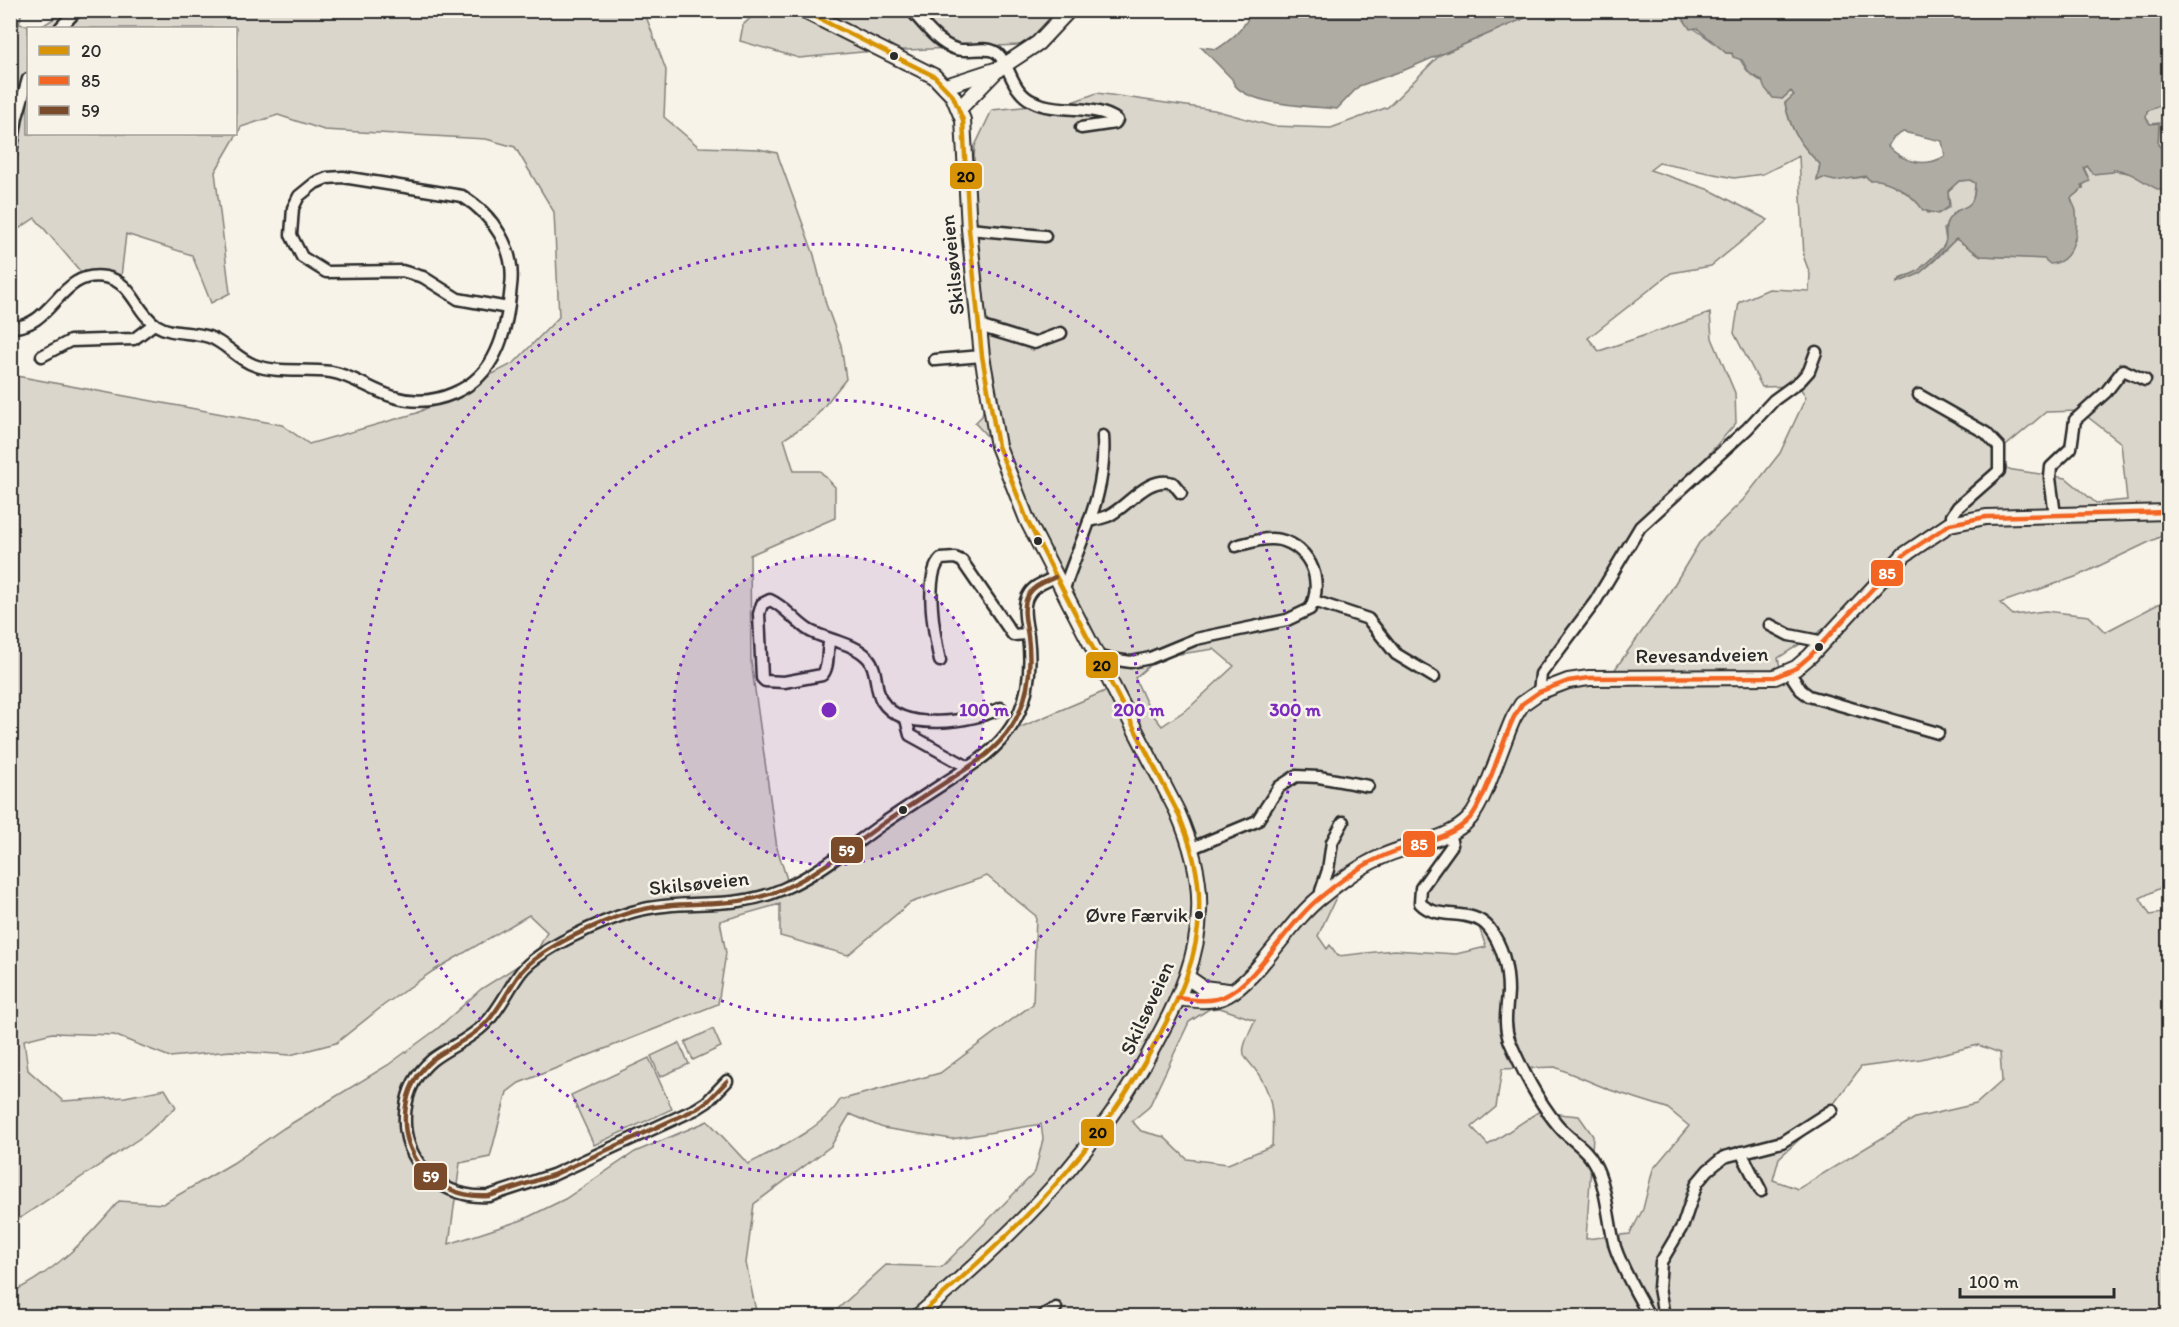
<svg xmlns="http://www.w3.org/2000/svg" width="2179" height="1327" font-family="Itim,sans-serif">
	<style>
		.green { fill: #dad6cc; stroke: #82807c; stroke-width: 1.5; fill-rule: evenodd }
		.water { fill: #afaca4; stroke: #7a7874; stroke-width: 1.5; fill-rule: evenodd }
		.lines { fill: none; stroke-linecap: round; stroke-linejoin: round }
		.minor-casing { stroke: #2b2b2b; stroke-width: 15 }
		.major-casing { stroke: #2b2b2b; stroke-width: 18 }
		.minor { stroke: #f7f3e8; stroke-width: 10 }
		.major { stroke: #f7f3e8; stroke-width: 14 }
		.bus-1-casing { stroke: #f7f3e8; stroke-width: 9 }
		.bus-2-casing { stroke: #f7f3e8; stroke-width: 9 }
		.bus-3-casing { stroke: #f7f3e8; stroke-width: 9 }
		.bus-1 { stroke: #d89406; stroke-width: 4.5 }
		.bus-2 { stroke: #f26522; stroke-width: 4.5 }
		.bus-3 { stroke: #7a4b2a; stroke-width: 4.5 }
		.ring { fill: none; stroke: #7b2cbf; stroke-width: 3; stroke-dasharray: 3 6 }
		.bus-dot { fill: #2b2b2b; stroke: #f7f3e8; stroke-width: 2 }
		.labels { text-anchor: middle; stroke-width: 5; stroke-linejoin: round; paint-order: stroke }
		.bus-label { font-size: 20px; fill: #2b2b2b; stroke: #f7f3e8; text-anchor: end }
		.street-label { font-size: 21px; fill: #2b2b2b; stroke: #f7f3e8 }
		.centre { fill: #7b2cbf; stroke: #f7f3e8; stroke-width: 3 }
		.ring-label { font-size: 18px; text-anchor: middle; font-weight: bold; fill: #7b2cbf; stroke: #f7f3e8; stroke-width: 5; stroke-linejoin: round; paint-order: stroke }
		.line-badge { stroke: #f7f3e8; stroke-width: 2 }
		.badge-label { font-size: 16px; text-anchor: middle; font-weight: bold; fill: #fff }
		.pale-badge-label { font-size: 16px; text-anchor: middle; font-weight: bold; fill: #111 }
	</style>
	<rect width="100%" height="100%" fill="#f7f3e8"/>
	<filter id="ink" filterUnits="userSpaceOnUse"><feTurbulence type="fractalNoise" baseFrequency=".0167" numOctaves="2"/><feDisplacementMap in="SourceGraphic" scale="12" xChannelSelector="R" yChannelSelector="G"/><feConvolveMatrix kernelMatrix="1 2 1 2 8 2 1 2 1" color-interpolation-filters="sRGB"/></filter>
	<g filter="url(#ink)">
		<g class="green">
			<path d="M67,10L644,11L666,70L664,117L699,147L759,149L777,153L814,255L826,304L841,345L846,379L813,420L784,439L794,471H820L835,487V518L750,555L751,661L777,848L790,889L1014,730L1110,689L997,447L975,423L982,416L988,388L970,207L975,146L992,110L1072,102L1097,93L1214,110L1272,126L1331,128L1388,107L1440,55L1541,11H1670L1681,15C1686,27 1716,41 1726,53C1743,53 1741,68 1752,75C1763,82 1772,89 1782,99L1791,91L1794,95L1785,103C1790,129 1801,146 1820,164L1817,179C1833,175 1851,182 1866,176L1869,180L1880,178L1895,185L1919,202L1928,213L1950,205L1948,191L1959,181L1970,180L1975,183C1974,200 1974,207 1956,211L1944,229L1946,241L1944,246L1919,271L1899,279C1923,278 1940,254 1956,239L1981,256L2063,259L2075,240L2071,198L2083,188L2084,168L2088,166L2093,174C2126,166 2136,176 2165,189L2168,199V533L2078,576L2000,603L2013,615L2045,611L2089,616L2105,632L2168,599V884L2140,898L2150,915L2168,912V1316H830L886,1265L942,1267L1035,1172L1043,1139L1041,1124L952,1139L883,1128L850,1114L831,1146L754,1204L746,1263L757,1316H11V1293C57,1270 86,1240 119,1201L163,1204L233,1163L284,1128L388,1065L437,1029L481,989L535,955L547,932L529,915L433,971L384,1005L336,1043L290,1055L231,1051L170,1057L114,1035L52,1033L24,1040L28,1070L63,1101L125,1097L165,1089L176,1107L146,1134L11,1224V375L282,425L309,444L417,413L514,363L559,317L554,212L515,147L486,139L324,130L278,115L241,127L215,172L230,293L211,303L192,255L126,234L121,277L80,271L35,218L11,234V11H22L19,24L41,27ZM28,28H236V134H28ZM1799,156L1804,258L1810,274L1809,291L1769,289L1739,302L1734,333L1762,387L1799,386L1806,397L1780,453L1743,500L1699,543L1668,595L1613,672L1536,684L1617,559L1736,423L1735,393L1712,338L1710,313L1599,351L1588,338L1671,273L1711,266L1768,220L1710,190L1650,170L1659,163L1734,178L1763,174ZM2080,411L2121,443L2127,500L2096,503L2066,478L2007,469L2001,450L2046,412ZM1867,601L1871,602L1844,618L1833,634L1839,637L1807,664L1756,680L1766,672L1780,667L1778,658ZM1214,649L1234,666L1190,707L1162,726L1150,711L1135,678L1159,657ZM1446,841L1419,892V909L1479,927L1486,947L1456,954L1394,950L1338,956L1330,945L1327,949L1318,936L1337,895L1384,859ZM987,876L1036,916L1033,1004L940,1073L840,1100C825,1127 775,1150 748,1164L708,1121L635,1152L565,1199L522,1220L449,1244L460,1163L490,1157L507,1092L519,1083L718,1004L726,953L720,921L780,904V936L848,955L910,903ZM1220,1008L1255,1020C1232,1067 1248,1049 1265,1086C1274,1105 1273,1125 1272,1146L1228,1164L1187,1159L1164,1137L1141,1131L1132,1121L1149,1107L1189,1022L1209,1009ZM1978,1045L2000,1053L2002,1081L1976,1104L1915,1118L1798,1189L1773,1180L1779,1158L1824,1117L1861,1067L1921,1059ZM1555,1067L1610,1090L1667,1108L1689,1126L1653,1169L1643,1209L1630,1234L1586,1239L1593,1136L1579,1116L1538,1112L1488,1145L1472,1127L1496,1107L1502,1069Z"/>
			<polygon points="758,11 1071,11 1041,44 862,52 799,58 740,41 743,25"/>
			<polygon points="2168,102 2168,154 2158,145 2159,126 2150,124 2146,118 2147,111"/>
			<polygon points="713,1029 721,1047 693,1060 685,1042"/>
			<polygon points="679,1043 689,1064 660,1077 651,1056"/>
			<polygon points="649,1058 672,1109 594,1145 571,1095"/>
		</g>
		<g class="water">
			<path d="M1251,11V10L1541,11L1407,69L1359,86L1337,109C1314,106 1238,106 1232,79L1201,47L1217,49C1231,40 1246,27 1251,11Z"/>
			<path d="M1670,11H2168V102L2147,111L2146,118L2150,124L2159,123L2158,145L2168,154V199L2165,195V189L2162,191C2144,184 2135,172 2114,169L2113,172L2093,174L2087,166L2084,168L2090,181L2082,185L2083,188L2071,198C2072,203 2075,206 2076,211C2078,231 2075,262 2050,264L2044,259L1981,256L1956,239L1919,274L1897,283C1900,276 1913,276 1920,269C1926,262 1943,251 1945,243C1948,235 1943,228 1948,220C1961,200 1975,216 1975,183L1970,180L1959,181L1948,191L1949,207L1938,214L1923,210C1913,195 1888,177 1869,180L1866,176L1835,181L1823,178L1817,181L1820,164C1800,145 1790,129 1785,103L1794,95L1791,91L1782,99L1773,98L1764,87L1762,80L1750,74L1742,60L1733,57L1732,53H1726L1697,28L1690,29L1681,15ZM1903,132L1942,141L1945,156C1926,168 1902,162 1888,146L1893,138Z"/>
		</g>
		<g class="lines">
			<defs>
				<g id="minor">
					<path d="M911,10C923,23 938,44 956,49C968,53 987,45 997,53C1010,64 1011,91 1032,101C1057,114 1094,103 1117,120L1115,123L1081,128"/>
					<polyline points="60,28 77,10"/>
					<polyline points="10,159 17,117 28,79"/>
					<polyline points="969,229 1045,236"/>
					<polyline points="979,326 1034,343 1061,333"/>
					<path d="M10,327C53,329 59,269 105,277C133,282 135,311 156,325C172,335 192,331 209,337C226,343 237,359 254,365C278,374 306,368 331,372C354,376 372,391 394,397C434,409 479,390 496,352C506,332 509,307 511,286C516,249 492,214 462,196L343,177L327,178L315,183L299,196L293,208L291,235L302,257L326,272L402,271L423,277L458,299L508,308"/>
					<polyline points="42,356 70,341 134,339 154,324"/>
					<polyline points="935,360 982,356"/>
					<polyline points="1919,395 1986,433 1999,447 1999,471 1958,507 1952,516 1954,522"/>
					<polyline points="2055,515 2050,478 2051,467 2071,448 2075,420 2106,392 2123,370 2145,380"/>
					<path d="M1089,521C1095,520 1102,518 1108,516C1128,507 1147,475 1173,483L1181,493"/>
					<path d="M1061,590L1065,586C1083,533 1107,493 1103,436"/>
					<polyline points="1314,601 1368,619 1396,654 1434,677"/>
					<polyline points="1770,625 1789,635 1824,642"/>
					<path d="M830,639C826,651 830,667 822,675L784,682L765,681L762,678L759,614L762,604L770,600C786,607 795,622 810,631C829,641 853,642 868,658C878,669 874,688 882,701C902,733 973,722 1001,708"/>
					<path d="M1097,657L1131,662L1150,658L1196,639L1287,620L1310,609C1326,579 1307,541 1273,539C1261,538 1247,543 1236,546"/>
					<path d="M940,661C935,638 923,576 941,559L955,558L962,561L1013,635L1027,634"/>
					<polyline points="1789,672 1801,690 1809,696 1938,733"/>
					<polyline points="1539,692 1541,674 1595,602 1640,527 1747,429 1774,400 1800,381 1809,371 1816,352"/>
					<polyline points="906,719 910,735 968,767"/>
					<path d="M1449,833L1452,845L1421,888L1420,903C1438,922 1471,906 1489,928C1503,946 1508,970 1508,992C1507,1009 1503,1025 1510,1042C1523,1072 1540,1106 1563,1131C1574,1142 1587,1149 1594,1163C1607,1185 1608,1222 1615,1247C1623,1271 1637,1294 1649,1316"/>
					<polyline points="1192,848 1257,821 1279,787 1296,776 1319,777 1368,786"/>
					<polyline points="1323,894 1321,891 1328,870 1332,842 1343,822"/>
					<path d="M727,1081L707,1102L696,1109L553,1175L489,1196C462,1198 436,1187 420,1165C396,1133 401,1086 432,1060C449,1047 469,1040 485,1024C500,1009 508,989 521,972C540,948 602,921 632,912C684,897 731,912 783,889C819,873 849,848 881,825C910,805 940,786 969,767C1019,735 1035,693 1028,636C1026,622 1021,606 1029,594C1034,585 1046,582 1055,577"/>
					<polyline points="1741,1152 1761,1191"/>
					<polyline points="1042,1316 1056,1308"/>
					<polyline points="1664,1316 1659,1288 1661,1262 1683,1225 1697,1183 1708,1170 1724,1157 1782,1142 1832,1110"/>
				</g>
				<g id="major">
					<path d="M802,10L934,76L953,96L963,120L969,229L982,356L998,446L1028,522L1177,811C1191,843 1201,876 1199,912C1198,957 1180,997 1159,1036C1101,1149 1013,1235 918,1316"/>
					<polyline points="946,86 995,70"/>
					<polyline points="960,108 997,70 1038,43 1069,10"/>
					<polyline points="1187,977 1203,988 1228,991"/>
					<path d="M1178,998C1193,1000 1213,1003 1227,995C1259,978 1289,921 1322,896C1339,882 1358,867 1379,858C1406,844 1449,842 1470,818C1486,799 1502,742 1514,717L1522,704L1539,692L1568,681L1589,678L1775,677L1796,668L1810,656L1904,555L1950,524L1986,517L2168,512"/>
				</g>
			</defs>
			<use href="#minor" class="minor-casing"/>
			<use href="#major" class="major-casing"/>
			<use href="#minor" class="minor"/>
			<use href="#major" class="major"/>
			<defs>
				<path id="bus-1" d="M802,10L934,76L953,96L963,120L969,229L982,356L998,446L1028,522L1177,811C1191,843 1201,876 1199,912C1198,957 1180,997 1159,1036C1101,1149 1013,1235 918,1316"/>
				<path id="bus-2" d="M1178,998C1193,1000 1213,1003 1227,995C1259,978 1289,921 1322,896C1339,882 1358,867 1379,858C1406,844 1449,842 1470,818C1486,799 1502,742 1514,717L1522,704L1539,692L1568,681L1589,678L1775,677L1796,668L1810,656L1904,555L1950,524L1986,517L2168,512"/>
				<path id="bus-3" d="M727,1081L707,1102L696,1109L553,1175L489,1196C462,1198 436,1187 420,1165C396,1133 401,1086 432,1060C449,1047 469,1040 485,1024C500,1009 508,989 521,972C540,948 602,921 632,912C684,897 731,912 783,889C819,873 849,848 881,825C910,805 940,786 969,767C1019,735 1035,693 1028,636C1026,622 1021,606 1029,594C1034,585 1046,582 1055,577"/>
			</defs>
			<use href="#bus-1" class="bus-1-casing"/>
			<use href="#bus-2" class="bus-2-casing"/>
			<use href="#bus-3" class="bus-3-casing"/>
			<use href="#bus-1" class="bus-1"/>
			<use href="#bus-2" class="bus-2"/>
			<use href="#bus-3" class="bus-3"/>
		</g>
	</g>
	<circle cx="829" cy="710" r="155" fill="#7b2cbf" fill-opacity=".12"/>
	<g class="ring">
		<circle cx="829" cy="710" r="155"/>
		<circle cx="829" cy="710" r="310"/>
		<circle cx="829" cy="710" r="466"/>
	</g>
	<g class="bus-dot">
		<circle cx="894" cy="56" r="5"/>
		<circle cx="1038" cy="541" r="5"/>
		<circle cx="1819" cy="647" r="5"/>
		<circle cx="903" cy="810" r="5"/>
		<circle cx="1199" cy="915" r="5"/>
	</g>
	<g class="labels">
		<g class="bus-label">
			<text x="1188" y="922">Øvre Færvik</text>
		</g>
		<g class="street-label">
			<text transform="translate(952 265) rotate(-96)" y="7">Skilsøveien</text>
			<text transform="translate(1702 655) rotate(-1)" y="7">Revesandveien</text>
			<text transform="translate(699 883) rotate(-6)" y="7">Skilsøveien</text>
			<text transform="translate(1147 1008) rotate(-65)" y="7">Skilsøveien</text>
		</g>
	</g>
	<circle cx="829" cy="710" r="9" class="centre"/>
	<g class="ring-label">
		<text x="984" y="716">100 m</text>
		<text x="1139" y="716">200 m</text>
		<text x="1295" y="716">300 m</text>
	</g>
	<g class="line-badge">
		<rect x="949" y="162" width="34" height="28" rx="6" fill="#d89406"/>
		<rect x="1870" y="559" width="34" height="28" rx="6" fill="#f26522"/>
		<rect x="1085" y="651" width="34" height="28" rx="6" fill="#d89406"/>
		<rect x="1402" y="830" width="34" height="28" rx="6" fill="#f26522"/>
		<rect x="830" y="836" width="34" height="28" rx="6" fill="#7a4b2a"/>
		<rect x="1080" y="1118" width="35" height="29" rx="6" fill="#d89406"/>
		<rect x="413" y="1162" width="35" height="29" rx="6" fill="#7a4b2a"/>
	</g>
	<g class="badge-label">
		<text x="1887" y="579">85</text>
		<text x="1419" y="850">85</text>
		<text x="847" y="856">59</text>
		<text x="431" y="1182">59</text>
	</g>
	<g class="pale-badge-label">
		<text x="966" y="182">20</text>
		<text x="1102" y="671">20</text>
		<text x="1098" y="1138">20</text>
	</g>
	<rect width="2179" height="1327" fill="none" stroke="#f7f3e8" stroke-width="36"/>
	<rect x="18" y="18" width="2143" height="1291" fill="none" stroke="#2b2b2b" stroke-width="2" filter="url(#ink)"/>
	<rect x="27" y="27" width="210" height="108" fill="#f7f3e8" stroke="#a5a39c" stroke-width="1.5"/>
	<rect x="39" y="46" width="30" height="9" fill="#d89406" stroke="#a5a39c" stroke-width="1.5"/>
	<text x="81" y="57" font-size="18" fill="#2b2b2b">20</text>
	<rect x="39" y="76" width="30" height="9" fill="#f26522" stroke="#a5a39c" stroke-width="1.5"/>
	<text x="81" y="87" font-size="18" fill="#2b2b2b">85</text>
	<rect x="39" y="106" width="30" height="9" fill="#7a4b2a" stroke="#a5a39c" stroke-width="1.5"/>
	<text x="81" y="117" font-size="18" fill="#2b2b2b">59</text>
	<path d="M1960 1288v9h154v-9" fill="none" stroke="#2b2b2b" stroke-width="3"/>
	<text x="1969" y="1288" font-size="18" fill="#2b2b2b" stroke="#f7f3e8" stroke-width="4.5" paint-order="stroke">100 m</text>
</svg>
